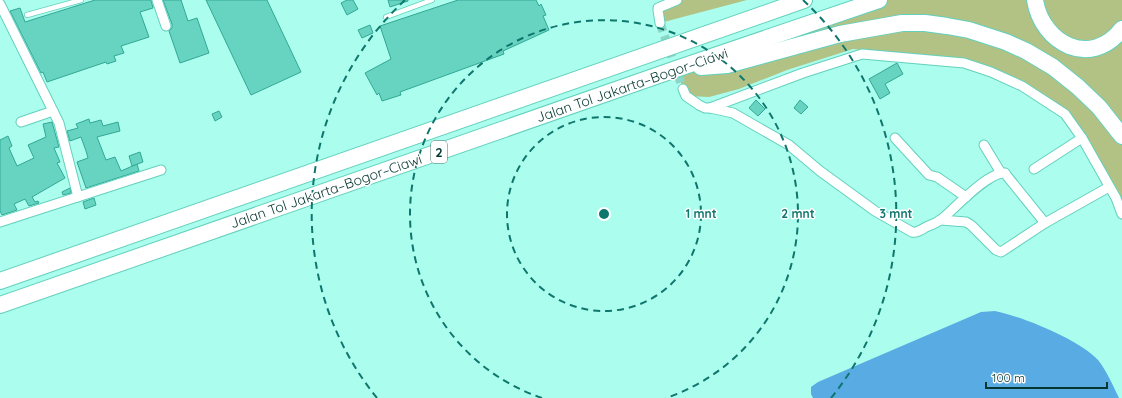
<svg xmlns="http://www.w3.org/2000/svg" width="1122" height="398" font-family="Quicksand,sans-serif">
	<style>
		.green { fill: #b2c285 }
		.water { fill: #58abe3 }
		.building { fill: #67d4c1; stroke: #33a795 }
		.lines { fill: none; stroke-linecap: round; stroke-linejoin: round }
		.street-tunnel { stroke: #8ad6c7; stroke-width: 9; stroke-dasharray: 9 4.5; stroke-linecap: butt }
		.lane-casing { stroke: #63d0bd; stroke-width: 6 }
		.street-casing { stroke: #63d0bd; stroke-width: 11 }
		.highway-casing { stroke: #63d0bd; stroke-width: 18 }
		.lane { stroke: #fff; stroke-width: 4.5 }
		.street { stroke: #fff; stroke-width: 9 }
		.highway { stroke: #fff; stroke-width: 16 }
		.ring { fill: none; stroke: #0f766e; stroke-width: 2; stroke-dasharray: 7 5 }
		.labels { text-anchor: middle; stroke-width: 3; stroke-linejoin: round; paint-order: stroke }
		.shield { fill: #fff; stroke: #4f736e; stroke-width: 1 }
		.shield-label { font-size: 13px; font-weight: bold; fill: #043730 }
		.street-label { font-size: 14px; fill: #043730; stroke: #fff }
		.centre { fill: #0f766e; stroke: #fff; stroke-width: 2 }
		.ring-label { font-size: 12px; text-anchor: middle; font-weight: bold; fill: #0f766e; stroke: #fff; stroke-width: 3; stroke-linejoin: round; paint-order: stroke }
	</style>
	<rect width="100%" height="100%" fill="#abfeed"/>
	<g class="green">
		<polygon points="677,0 747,0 660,23 658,8"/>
		<polygon points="879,0 1122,0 1122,206 1067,112 974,62 943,56 898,54 853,49 787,70 739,89 709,97 686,96 676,69"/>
	</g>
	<path class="water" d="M995,311C1023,317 1078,339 1098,360C1107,371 1113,386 1119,398H813L811,394V387L818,382L981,312Z"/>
	<g class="building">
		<polygon points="95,0 151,0 153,8 140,12 149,37 121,46 124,53 114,56 116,61 107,64 106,62 47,82 43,72 41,73 10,11 20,8 25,22"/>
		<polygon points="163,0 181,0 188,21 197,18 209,53 180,63 169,31 172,28 172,24"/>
		<polygon points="206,0 267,0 301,72 251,95"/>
		<polygon points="347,0 353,0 358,9 347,15 341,3"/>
		<polygon points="388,0 408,0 408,1 390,7"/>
		<polygon points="458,0 536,0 539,6 541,4 546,15 543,16 549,30 503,51 504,54 400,92 401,95 382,101 379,93 377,95 365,73 391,59 380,26"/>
		<polygon points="370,25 373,33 362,38 358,30"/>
		<polygon points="897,63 903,74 885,84 890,93 880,99 869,79"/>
		<polygon points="756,100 765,109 758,116 749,108"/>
		<polygon points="800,100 808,107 801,114 794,108"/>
		<polygon points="219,111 222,117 215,121 212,114"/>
		<polygon points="89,119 90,123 101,120 103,126 118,122 120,131 97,137 106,160 115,157 121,171 137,164 139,171 86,188 77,162 88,158 86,151 81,137 70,141 67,131 78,128 76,124"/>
		<polygon points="52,122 59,147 54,148 60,162 57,163 65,178 32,197 35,202 38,201 39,203 29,206 25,199 14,204 17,210 2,215 0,211 0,140 8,136 12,146 9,148 17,166 34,158 28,145 46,137 43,124"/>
		<polygon points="140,152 143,162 132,166 129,156"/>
		<polygon points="70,188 71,193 63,195 62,192"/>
		<polygon points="94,198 96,205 85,209 83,202"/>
	</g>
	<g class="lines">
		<polyline class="street-tunnel" points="660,23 683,89"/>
		<defs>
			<g id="lane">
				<polyline points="27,15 81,0"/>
				<polyline points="386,17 432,0"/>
			</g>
			<g id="street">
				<polyline points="157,0 166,26"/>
				<polyline points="0,4 59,123 78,197"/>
				<polyline points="660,23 658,10 658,8 677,0"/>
				<path d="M683,89L686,96L699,105L705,108H710L733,113L789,145L820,171L875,211L912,232C917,233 921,230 926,227C932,225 938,222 943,218C955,208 989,171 1005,173L1007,176L1045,223"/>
				<polyline points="710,108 803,73 862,54 964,63 991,72 1022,86 1065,114 1082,138 1116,198 1122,214"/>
				<polyline points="21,122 53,111"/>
				<polyline points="895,138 929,175 937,177 966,197"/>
				<polyline points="984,145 1001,173"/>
				<polyline points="1034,169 1082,138"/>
				<polyline points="941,220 966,222 971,225 996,250 1001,252 1045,223 1109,187"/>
				<polyline points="0,222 161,170"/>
			</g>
			<g id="highway">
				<path d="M1035,0C1042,44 1091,69 1122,29"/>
				<polyline points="701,67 727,65 840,34 902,23 925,23 947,26 969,30 1006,42 1026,51 1053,67 1078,87 1099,107 1122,136"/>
				<polyline points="0,281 804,0"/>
				<polyline points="0,305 676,69 879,0"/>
			</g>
		</defs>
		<use href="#lane" class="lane-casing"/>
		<use href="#street" class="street-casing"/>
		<use href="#highway" class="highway-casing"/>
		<use href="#lane" class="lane"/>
		<use href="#street" class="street"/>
		<use href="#highway" class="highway"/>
	</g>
	<g class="ring">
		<circle cx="604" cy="214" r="97"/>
		<path d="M542 398A194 194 0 1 1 666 398"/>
		<path d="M377 398A292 292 0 0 1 405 0M803 0A292 292 0 0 1 831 398"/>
	</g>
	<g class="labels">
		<rect class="shield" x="431" y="141" width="16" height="22" rx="3"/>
		<g class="shield-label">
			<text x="439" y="157">2</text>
		</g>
		<g class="street-label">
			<text transform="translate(632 85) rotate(-19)" y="5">Jalan Tol Jakarta–Bogor–Ciawi</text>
			<text transform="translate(326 191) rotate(-19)" y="5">Jalan Tol Jakarta–Bogor–Ciawi</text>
		</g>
	</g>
	<circle cx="604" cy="214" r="6" class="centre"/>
	<g class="ring-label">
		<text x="701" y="218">1 mnt</text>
		<text x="798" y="218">2 mnt</text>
		<text x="896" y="218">3 mnt</text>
	</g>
	<path d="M986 382v6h121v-6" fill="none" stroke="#043730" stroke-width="2"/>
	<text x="992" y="382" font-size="12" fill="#043730" stroke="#ffffff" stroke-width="3" paint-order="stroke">100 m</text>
</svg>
